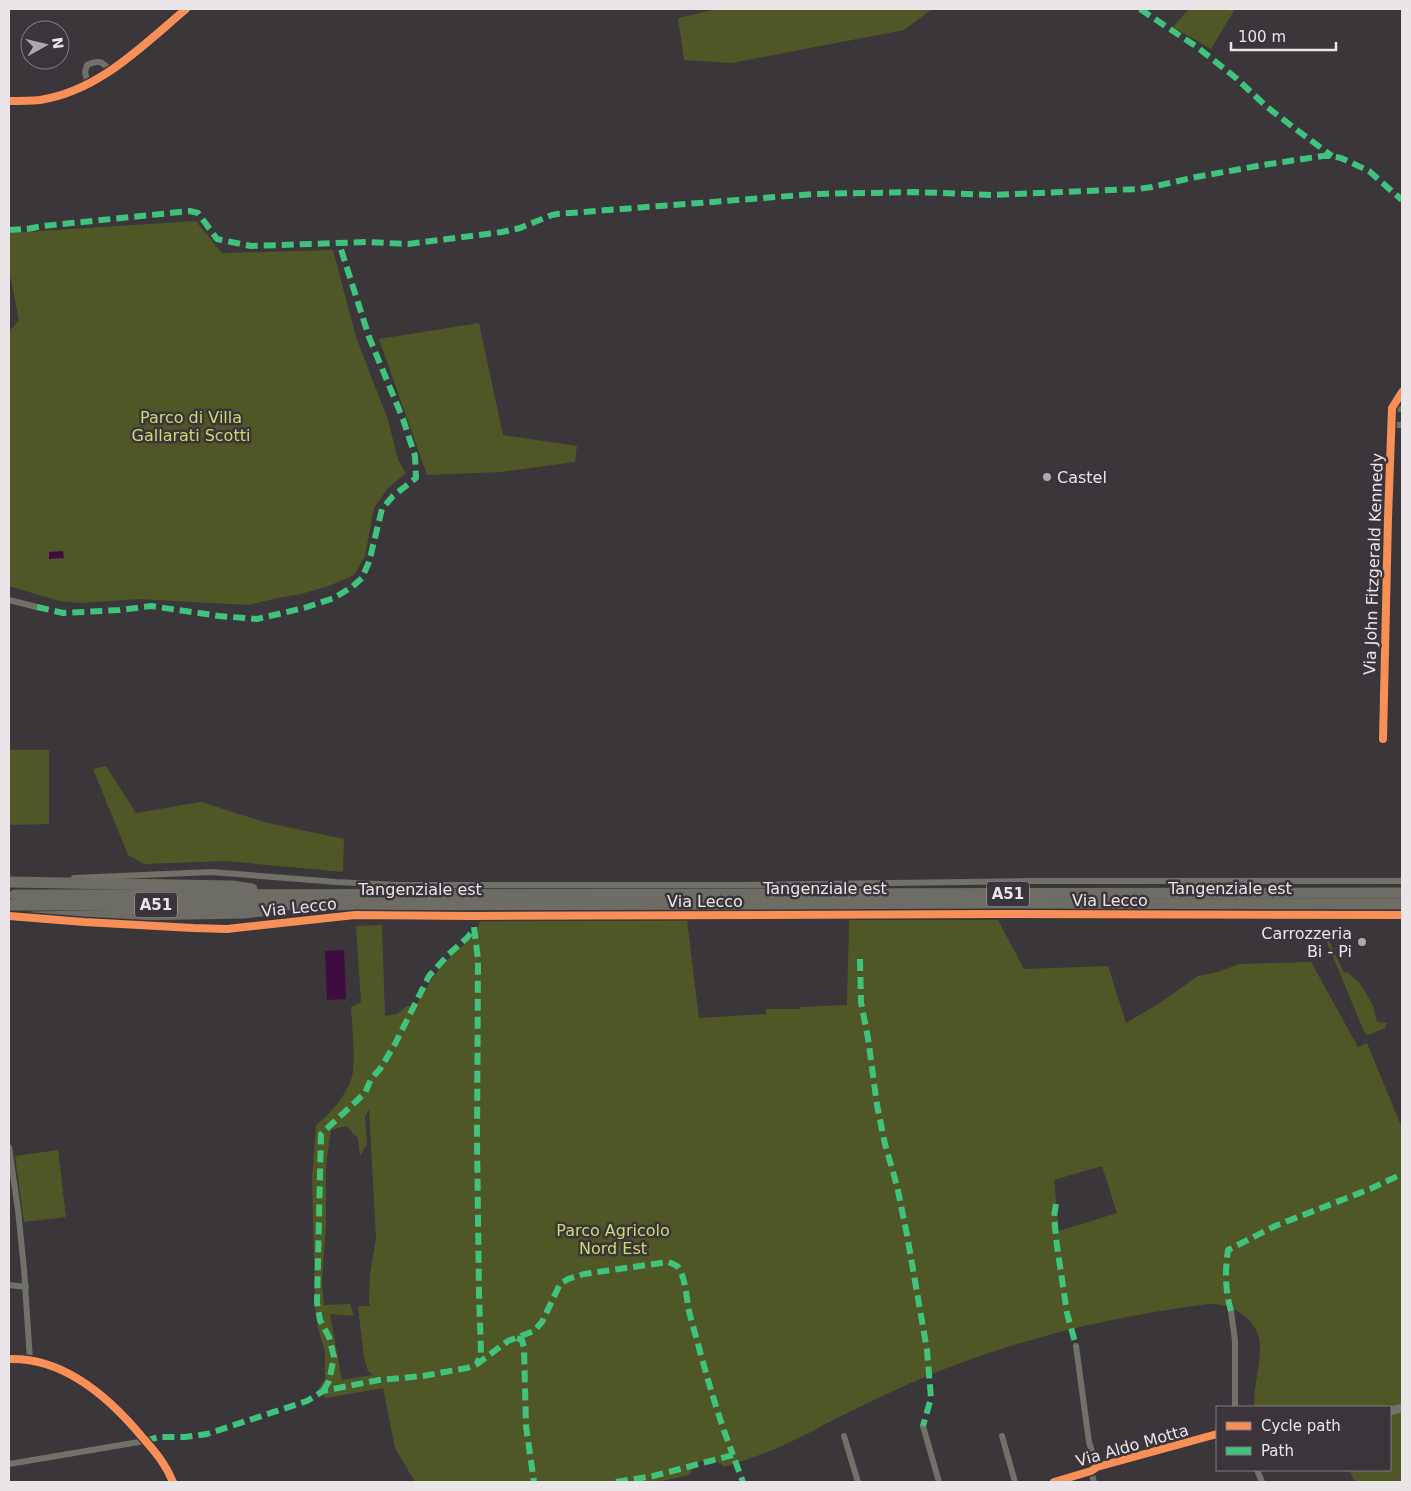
<svg xmlns="http://www.w3.org/2000/svg" width="1411" height="1491" font-family="'DejaVu Sans',sans-serif">
	<style>
		.green { fill: #505727; fill-rule: evenodd }
		.water { fill: #3e0c3f }
		.lines { fill: none; stroke-linecap: round; stroke-linejoin: round }
		.street { stroke: #707168; stroke-width: 6 }
		.secondary { stroke: #72736a; stroke-width: 9 }
		.highway { stroke: #6d6d65; stroke-width: 11 }
		.quiet { stroke: #40c37c; stroke-width: 6; stroke-dasharray: 12 6; stroke-linecap: butt }
		.cycleway-casing { stroke: #3b353b; stroke-width: 11 }
		.cycleway { stroke: #f78f57; stroke-width: 8 }
		.poi-dot { fill: #aca8ac; stroke: #3b353b; stroke-width: 2 }
		.labels { text-anchor: middle; stroke-width: 5; stroke-linejoin: round; paint-order: stroke }
		.shield { fill: #3b353b; stroke: #b5b0b5; stroke-width: 1 }
		.shield-label { font-size: 15px; font-weight: bold; fill: #e9e5e9 }
		.park-label { font-size: 16px; fill: #ccdc6e; stroke: #3b353b }
		.poi-label { font-size: 16px; fill: #e9e5e9; stroke: #3b353b; text-anchor: start }
		.street-label { font-size: 16px; fill: #e9e5e9; stroke: #3b353b }
	</style>
	<rect width="100%" height="100%" fill="#3a363a"/>
	<g class="green">
		<polygon points="718,9 932,9 904,30 732,63 684,60 678,18"/>
		<polygon points="1189,9 1235,9 1211,49 1173,27"/>
		<polygon points="196,221 222,253 333,250 356,337 388,420 398,460 406,473 388,488 374,508 365,556 354,575 329,586 301,594 277,598 249,605 139,599 82,603 59,601 9,586 9,331 19,321 9,270 9,233"/>
		<polygon points="479,323 503,435 577,446 575,462 501,472 427,475 379,339"/>
		<polygon points="9,750 49,750 49,824 9,825"/>
		<polygon points="106,766 136,813 201,802 268,823 344,839 343,872 226,861 144,864 128,855 93,769"/>
		<path d="M480,920H687L699,1018L766,1014V1009H800V1007L847,1005L849,920H998L1024,969L1108,966L1126,1023L1158,1004L1198,976L1218,972L1239,964L1311,962L1358,1047L1367,1043L1402,1128V1482H1355L1349,1470H1390V1407H1254C1254,1397 1255,1387 1257,1376C1260,1355 1265,1335 1248,1319C1236,1308 1225,1304 1209,1304C1105,1317 1000,1343 904,1386C878,1398 853,1410 829,1422C815,1430 802,1437 788,1443C768,1453 746,1460 724,1467C711,1454 696,1458 690,1475L657,1482H415L395,1448L383,1388L326,1398L317,1391L325,1379V1352L318,1328L315,1304L312,1179L316,1125C331,1114 352,1089 353,1070C355,1050 352,1027 351,1007L361,1002L356,926L382,925L385,1016L397,1014L407,1006L415,1008C430,979 444,960 470,940L468,938H475ZM369,1109L376,1238L370,1274L369,1300L370,1306H358L364,1358L368,1371L373,1375L342,1380L330,1314L354,1316L350,1304L324,1305L322,1282L326,1224V1165L331,1130L346,1126L358,1138L360,1156L367,1144L365,1117ZM1102,1166L1117,1213L1059,1231L1054,1180Z"/>
		<polygon points="1326,934 1344,973 1347,972 1358,981 1366,993 1373,1006 1377,1022 1387,1023 1385,1028 1369,1035 1365,1034 1324,935"/>
		<polygon points="58,1150 66,1217 24,1222 15,1156"/>
	</g>
	<g class="water">
		<polygon points="63,551 64,558 49,559 49,552"/>
		<polygon points="344,950 346,999 327,1000 325,951"/>
	</g>
	<g class="lines">
		<g class="street">
			<path d="M88,84L85,72L87,65C100,59 102,62 111,71"/>
			<polyline points="1392,408 1402,409"/>
			<polyline points="1392,425 1402,425"/>
			<polyline points="9,600 37,607"/>
			<polyline points="1383,739 1388,518 1392,408 1402,392"/>
			<polyline points="74,878 211,872 336,882 398,885 739,885 1029,881 1402,881"/>
			<polyline points="73,921 193,928 227,929 355,915 473,916 996,914 1402,915"/>
			<polyline points="9,1147 18,1210 24,1269 30,1360"/>
			<polyline points="9,1285 26,1287"/>
			<polyline points="1231,1311 1235,1341 1235,1407"/>
			<polyline points="1076,1346 1089,1442 1097,1467"/>
			<polyline points="923,1426 939,1482"/>
			<polyline points="844,1436 858,1482"/>
			<polyline points="1002,1436 1015,1482"/>
			<polyline points="9,1464 145,1441"/>
			<polyline points="1257,1470 1262,1482"/>
			<polyline points="1091,1471 1094,1482"/>
		</g>
		<g class="secondary">
			<path d="M9,101C19,101 30,101 40,100C99,91 142,46 186,9"/>
			<polyline points="9,916 32,917"/>
			<path d="M9,1359C64,1357 110,1398 143,1438C156,1453 165,1463 173,1482"/>
			<polyline points="1390,1411 1402,1408"/>
			<polyline points="1054,1482 1091,1471 1097,1467 1217,1434"/>
		</g>
		<g class="highway">
			<polyline points="10,882 232,886 252,889"/>
			<polyline points="15,895 1402,893"/>
			<polyline points="9,905 1402,904"/>
			<polyline points="32,917 244,913 261,911"/>
		</g>
		<g class="quiet">
			<polyline points="1140,9 1197,47 1236,78 1267,107 1293,127 1332,156"/>
			<polyline points="9,230 27,229 43,226 190,211 198,213 217,239 251,246 366,242 408,244 502,232 520,228 552,215 557,214 815,194 915,192 992,195 1138,189 1152,187 1196,177 1263,165 1323,156 1332,156 1341,158 1369,171 1402,200"/>
			<polyline points="37,607 63,613 120,610 151,606 219,616 257,619 304,608 334,598 352,587 362,578 369,562 382,509 393,496 416,478 415,456 403,419 369,337 339,243"/>
			<polyline points="474,927 478,959 477,1141 479,1293 481,1353 477,1364"/>
			<polyline points="860,959 861,1002 868,1038 877,1105 885,1144 897,1186 907,1235 927,1350 931,1398 923,1426"/>
			<polyline points="1056,1204 1054,1217 1057,1246 1067,1313 1076,1346"/>
			<path d="M1231,1311C1225,1290 1225,1271 1228,1250L1275,1226L1370,1189L1402,1174"/>
			<polyline points="517,1338 522,1340 524,1348 526,1426 534,1482"/>
			<polyline points="323,1391 329,1381 334,1357 329,1337 320,1320 317,1303 321,1134 365,1093 371,1079 380,1069 395,1044 429,976 448,955 467,938 474,929"/>
			<path d="M145,1441L159,1437H185L207,1434L307,1401L323,1391L379,1380L423,1376L467,1368L477,1364L508,1341L534,1331L542,1322L560,1284L568,1279L584,1274L668,1262C673,1264 678,1265 680,1270C687,1284 686,1301 690,1315C703,1362 715,1409 733,1455"/>
			<polyline points="616,1482 653,1476 733,1455 743,1482"/>
		</g>
		<defs>
			<g id="cycleway">
				<path d="M9,101C19,101 30,101 40,100C99,91 142,46 186,9"/>
				<polyline points="1383,739 1388,518 1392,408 1402,392"/>
				<polyline points="9,916 84,922 193,928 227,929 355,915 473,916 996,914 1402,915"/>
				<path d="M9,1359C64,1357 110,1398 143,1438C156,1453 165,1463 173,1482"/>
				<polyline points="1054,1482 1091,1471 1097,1467 1217,1434"/>
			</g>
		</defs>
		<use href="#cycleway" class="cycleway-casing"/>
		<use href="#cycleway" class="cycleway"/>
	</g>
	<g class="poi-dot">
		<circle cx="1047" cy="477" r="5"/>
		<circle cx="1362" cy="942" r="5"/>
	</g>
	<g class="labels">
		<g class="shield">
			<rect x="987" y="881.5" width="42" height="25" rx="4"/>
			<rect x="135" y="892.5" width="42" height="25" rx="4"/>
		</g>
		<g class="shield-label">
			<text x="1008" y="899">A51</text>
			<text x="156" y="910">A51</text>
		</g>
		<g class="park-label">
			<text x="191" y="423">Parco di Villa<tspan x="191" dy="18">Gallarati Scotti</tspan></text>
			<text x="613" y="1236">Parco Agricolo<tspan x="613" dy="18">Nord Est</tspan></text>
		</g>
		<g class="poi-label">
			<text x="1057" y="483">Castel</text>
			<text x="1352" y="939" text-anchor="end">Carrozzeria<tspan x="1352" dy="18">Bi - Pi</tspan></text>
		</g>
		<g class="street-label">
			<text transform="translate(1373 564) rotate(-88)" y="6">Via John Fitzgerald Kennedy</text>
			<text x="825" y="894">Tangenziale est</text>
			<text x="1230" y="894">Tangenziale est</text>
			<text x="420" y="895">Tangenziale est</text>
			<text x="1110" y="906">Via Lecco</text>
			<text x="705" y="907">Via Lecco</text>
			<text transform="translate(299 907) rotate(-6)" y="6">Via Lecco</text>
			<text transform="translate(1132 1445) rotate(-16)" y="6">Via Aldo Motta</text>
		</g>
	</g>
	<rect width="1411" height="1491" fill="none" stroke="#e9e5e9" stroke-width="20"/>
	<rect x="1216" y="1406" width="175" height="65" fill="#3b353b" stroke="#817b81"/>
	<rect x="1226" y="1422" width="25" height="8" fill="#f78f57" stroke="#817b81"/>
	<text x="1261" y="1431" font-size="15" fill="#e9e5e9">Cycle path</text>
	<rect x="1226" y="1447" width="25" height="8" fill="#40c37c" stroke="#817b81"/>
	<text x="1261" y="1456" font-size="15" fill="#e9e5e9">Path</text>
	<g transform="translate(45 45) rotate(82)"><circle r="24" fill="#3b353b" stroke="#817b81"/>
	<path d="M0-4L9 19L0 12L-9 19Z" fill="#aca8ac"/>
	<text y="-8" font-size="14" font-weight="bold" text-anchor="middle" fill="#e9e5e9">N</text>
	</g>
	<path d="M1231 42v8h105v-8" fill="none" stroke="#e9e5e9" stroke-width="2.5"/>
	<text x="1238" y="42" font-size="15" fill="#e9e5e9" stroke="#3b353b" stroke-width="4" paint-order="stroke">100 m</text>
</svg>
